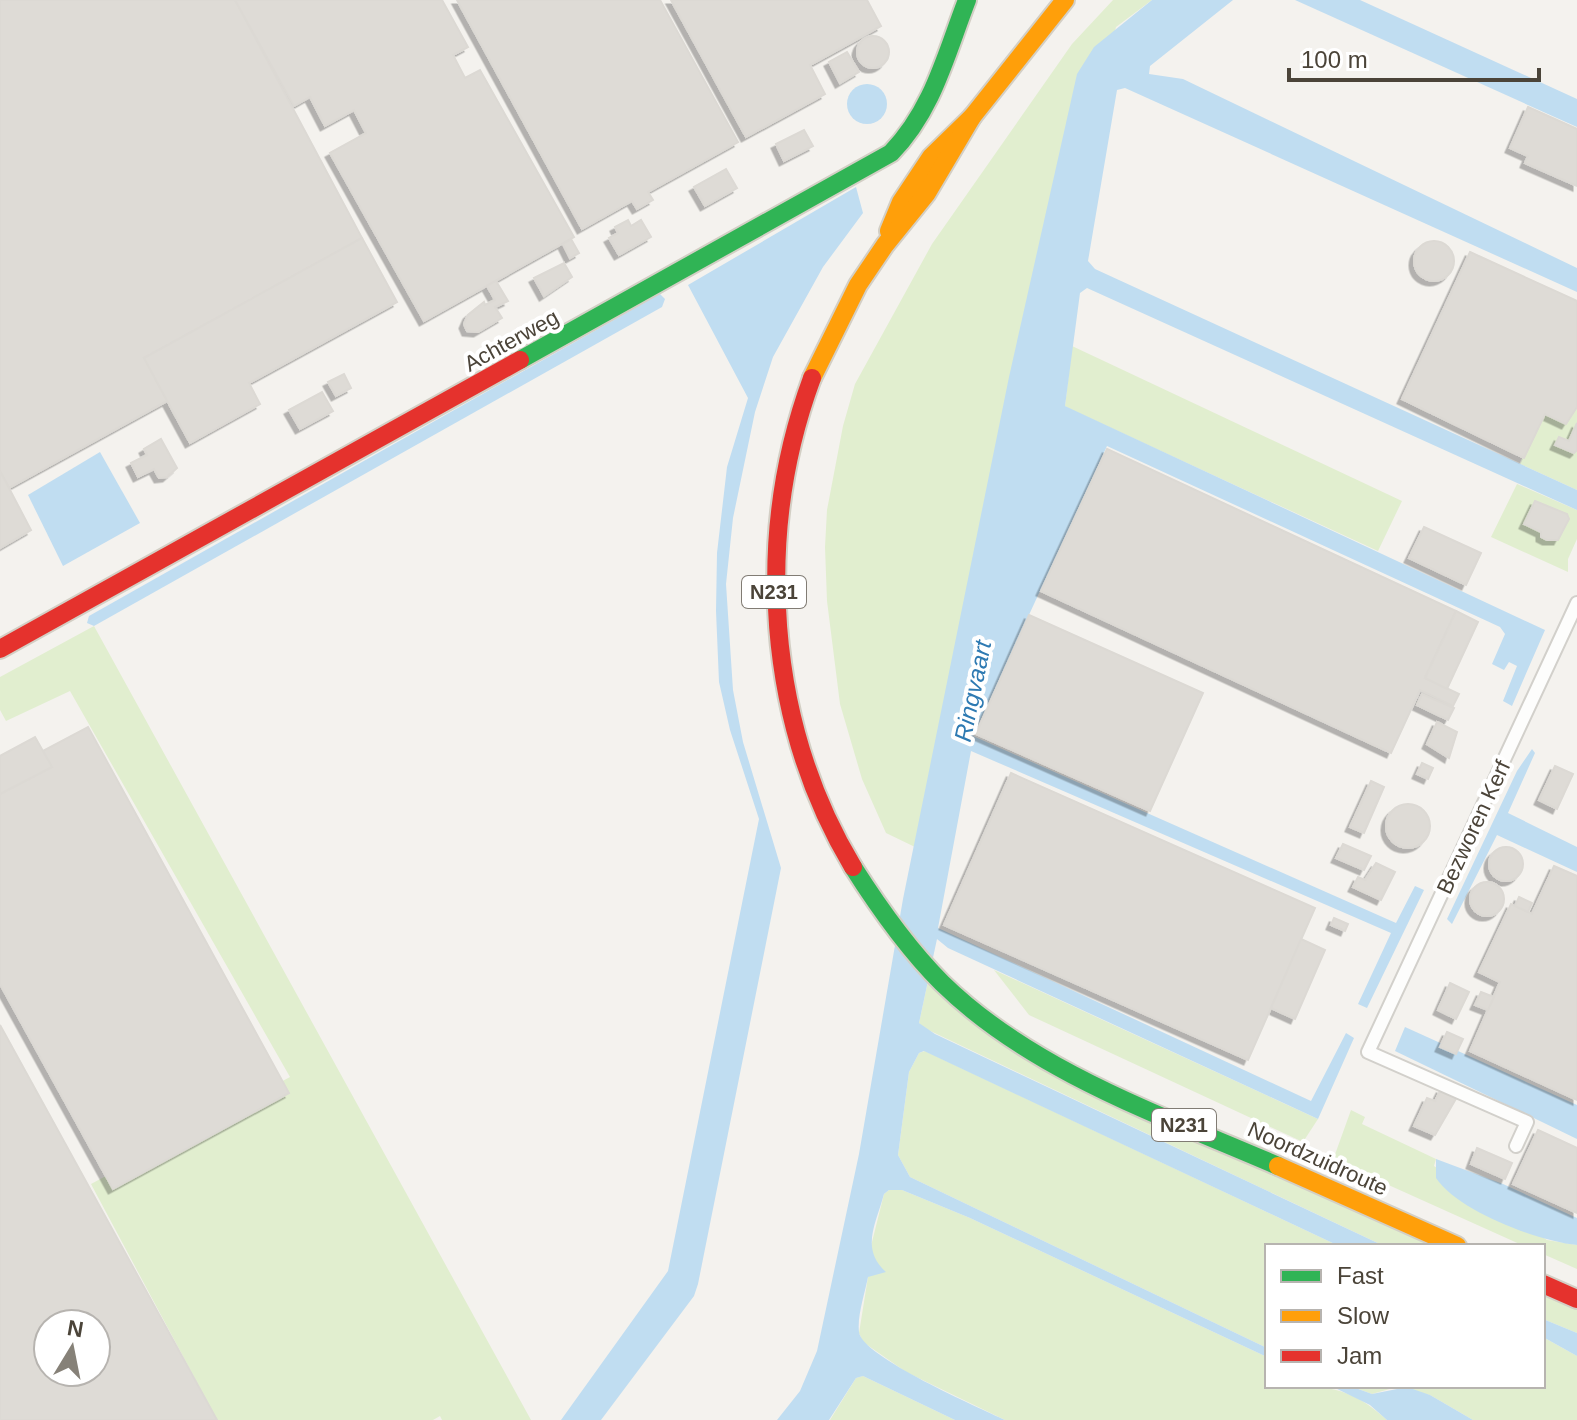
<svg xmlns="http://www.w3.org/2000/svg" width="1577" height="1420" font-family="Arial,sans-serif">
	<style>
		.green { fill: #e1eecf }
		.water { fill: #c0ddf1 }
		.building { fill: #dedbd6; stroke: #dcd9d4; stroke-width: 2; fill-rule: evenodd; filter: url(#shadow) }
		.lines { fill: none; stroke-linecap: round; stroke-linejoin: round }
		.street-casing { stroke: #d2d0cb; stroke-width: 16 }
		.fast-casing { stroke: #d3cfc5; stroke-width: 22 }
		.slow-casing { stroke: #d3cfc5; stroke-width: 22 }
		.jam-casing { stroke: #d3cfc5; stroke-width: 22 }
		.street { stroke: #fdfdfc; stroke-width: 12 }
		.fast { stroke: #30b455; stroke-width: 18 }
		.slow { stroke: #ff9f0a; stroke-width: 18 }
		.jam { stroke: #e5322d; stroke-width: 18 }
		.labels { text-anchor: middle; stroke-width: 8; stroke-linejoin: round; paint-order: stroke }
		.shield { fill: #fff; stroke: #817c74; stroke-width: 2 }
		.shield-label { font-size: 20px; font-weight: bold; fill: #4b4439 }
		.street-label { font-size: 22px; fill: #4b4439; stroke: #fff }
		.water-label { font-size: 24px; font-style: italic; fill: #2e7ab2; stroke: #fff }
	</style>
	<defs>
		<filter id="shadow"><feDropShadow dx="-4.5" dy="4.5" stdDeviation="0" flood-color="#0004"/></filter>
	</defs>
	<rect width="100%" height="100%" fill="#f4f2ee"/>
	<g class="green">
		<polygon points="1113,0 1152,0 1116,27 953,662 915,847 886,833 862,779 840,704 827,601 825,547 827,510 843,426 855,384 932,244 1072,44"/>
		<polygon points="1577,340 1577,490 1520,464"/>
		<polygon points="1072,346 1402,501 1378,551 1070,409 1065,406"/>
		<polygon points="1517,484 1577,510 1577,539 1568,559 1568,572 1491,537"/>
		<polygon points="94,626 531,1420 442,1420 440,1416 433,1420 217,1420 91,1184 290,1077 70,691 6,721 0,710 0,677"/>
		<polygon points="994,970 1318,1119 1303,1142 1029,1015"/>
		<path d="M928,981C1008,1060 1109,1103 1211,1147C1285,1180 1360,1213 1435,1246H1384L922,1027L919,1023Z"/>
		<polygon points="925,1051 1339,1246 1267,1246 1267,1348 910,1177 898,1155 909,1072 919,1053"/>
		<polygon points="1351,1110 1365,1117 1362,1124 1436,1159 1434,1166 1547,1240 1577,1245 1577,1269 1543,1254 1543,1246 1524,1246 1333,1160"/>
		<path d="M889,1190H902L970,1218L1267,1357V1386C1319,1386 1346,1382 1387,1420H1005L906,1372L863,1342L859,1333L868,1277L872,1273L870,1250L884,1194Z"/>
		<polygon points="1543,1293 1577,1308 1577,1333 1543,1319"/>
		<polygon points="1543,1337 1577,1356 1577,1420 1473,1420 1430,1395 1393,1388 1372,1394 1350,1386 1543,1386"/>
		<polygon points="863,1376 955,1420 830,1420 856,1378"/>
	</g>
	<g class="water">
		<path d="M1152,0H1233L1150,66L1149,74L1183,79L1577,268V292L1125,88L1117,90L1088,261L1095,269L1577,490V510L1087,288L1080,293L1065,406L1545,630L1512,706L1503,701L1517,666L1509,662L1504,670L1492,664L1505,634L1500,627L1107,446L973,736L1396,923L1415,886L1424,890L1367,1008L1358,1004L1391,933L971,751L938,928L1311,1101L1346,1033L1354,1038L1318,1119L948,948L937,939L919,1023L935,1034L1384,1246H1339L924,1051L919,1053L909,1072L898,1155L910,1177L1267,1348V1357L970,1218L902,1190H889L884,1194C876,1224 860,1249 886,1272L868,1277C865,1293 857,1316 859,1332C862,1357 980,1408 1005,1420H955L863,1376L856,1378L829,1420H777L800,1391L817,1351L859,1154L903,899L1009,377L1077,74L1094,47Z"/>
		<polygon points="1295,0 1360,0 1577,99 1577,127"/>
		<circle cx="867" cy="104" r="20"/>
		<polygon points="856,187 863,213 823,267 773,357 755,412 733,518 726,584 733,690 743,742 781,868 698,1284 694,1296 601,1420 561,1420 668,1271 759,819 730,730 719,682 716,611 717,553 727,467 748,398 688,285"/>
		<polygon points="660,294 665,299 662,307 94,626 87,623 89,616"/>
		<polygon points="100,452 140,523 63,566 28,495"/>
		<polygon points="1532,749 1535,753 1508,813 1577,847 1577,872 1497,835 1452,924 1447,919 1517,771"/>
		<polygon points="1405,1027 1577,1105 1577,1139 1395,1051"/>
		<path d="M1436,1159L1503,1184L1577,1218V1245C1537,1241 1458,1211 1436,1178Z"/>
		<polygon points="1543,1319 1577,1333 1577,1356 1543,1337"/>
		<polygon points="1331,1386 1350,1386 1372,1394 1407,1387 1430,1395 1473,1420 1387,1420 1370,1405"/>
	</g>
	<g class="building">
		<polygon points="0,0 235,0 362,238 144,358 167,401 9,488 0,471"/>
		<polygon points="235,0 442,0 468,47 453,55 465,78 480,70 574,237 424,321 330,153 366,133 354,110 325,126 310,97 294,106"/>
		<polygon points="457,0 660,0 738,142 648,192 653,200 637,209 632,201 582,229"/>
		<polygon points="671,0 867,0 881,26 810,65 825,94 746,137"/>
		<circle cx="873" cy="52" r="16"/>
		<polygon points="847,52 859,72 840,83 829,62"/>
		<polygon points="1528,107 1577,129 1577,186 1525,163 1528,156 1510,148"/>
		<polygon points="804,130 813,146 784,161 776,144"/>
		<polygon points="726,169 737,188 705,206 694,187"/>
		<polygon points="628,220 631,226 641,220 651,237 619,255 609,238 618,233 615,227"/>
		<polygon points="362,238 397,302 249,383 260,404 190,443 144,358"/>
		<polygon points="571,239 579,253 570,258 563,244"/>
		<circle cx="1434" cy="261" r="20"/>
		<polygon points="1470,252 1577,301 1577,407 1566,424 1545,414 1524,458 1402,399"/>
		<polygon points="564,263 572,277 544,296 534,278"/>
		<polygon points="496,281 508,301 495,307 502,318 478,332 467,331 464,324 468,315 484,302 485,305 495,300 487,286"/>
		<polygon points="344,374 351,388 336,396 328,382"/>
		<polygon points="322,392 333,411 300,429 289,410"/>
		<polygon points="1577,423 1577,450 1574,453 1555,445 1559,437 1569,441"/>
		<polygon points="161,439 177,468 167,477 159,478 154,469 138,477 131,463 147,455 144,449"/>
		<polygon points="1107,449 1456,611 1425,678 1459,694 1453,706 1420,690 1391,753 1041,591"/>
		<polygon points="0,471 31,530 0,548"/>
		<polygon points="1535,501 1567,514 1569,519 1558,540 1547,540 1541,537 1541,532 1524,524"/>
		<polygon points="1424,527 1481,553 1466,585 1409,558"/>
		<polygon points="1456,611 1478,622 1447,689 1425,678"/>
		<polygon points="1029,615 1203,693 1150,811 976,734"/>
		<polygon points="1422,694 1454,708 1448,720 1417,705"/>
		<polygon points="1437,722 1457,732 1449,758 1427,744"/>
		<polygon points="88,727 289,1093 113,1189 0,984 0,794 52,767 43,751"/>
		<polygon points="35,737 52,767 0,794 0,756"/>
		<polygon points="1422,763 1433,768 1428,779 1417,774"/>
		<polygon points="1555,766 1573,774 1557,809 1539,800"/>
		<polygon points="1011,773 1315,908 1248,1060 944,925"/>
		<polygon points="1371,781 1384,787 1364,833 1350,827"/>
		<circle cx="1408" cy="826" r="22"/>
		<polygon points="1343,844 1371,856 1364,870 1336,858"/>
		<circle cx="1506" cy="864" r="17"/>
		<polygon points="1376,863 1395,872 1381,900 1353,887 1358,877 1365,880"/>
		<polygon points="1554,866 1577,876 1577,1100 1470,1051 1500,982 1479,972 1511,904 1532,914"/>
		<circle cx="1487" cy="899" r="17"/>
		<polygon points="1519,897 1532,903 1528,912 1515,906"/>
		<polygon points="1334,918 1348,924 1345,931 1331,925"/>
		<polygon points="1301,939 1325,950 1295,1019 1271,1008"/>
		<polygon points="1450,983 1469,992 1456,1019 1438,1010"/>
		<polygon points="1481,992 1494,997 1488,1010 1475,1005"/>
		<path d="M0,1025L94,1196L217,1420H0ZM48,1324H96V1372H48Z"/>
		<polygon points="1447,1032 1463,1039 1456,1054 1440,1047"/>
		<polygon points="1441,1089 1457,1097 1435,1135 1414,1126 1427,1098 1435,1101"/>
		<polygon points="1538,1130 1577,1148 1577,1213 1513,1184"/>
		<polygon points="1477,1148 1512,1163 1505,1179 1471,1164"/>
	</g>
	<g class="lines">
		<defs>
			<polyline id="street" points="1516,1146 1527,1122 1368,1052 1577,603"/>
			<g id="fast">
				<path d="M520,360L891,153C933,110 946,54 967,0"/>
				<path d="M853,867C879,908 907,948 942,983C1033,1072 1163,1116 1278,1166"/>
			</g>
			<g id="slow">
				<polyline points="889,231 901,202 931,157 972,117 1065,0"/>
				<polyline points="812,378 858,285 885,245 927,193 972,117"/>
				<polyline points="1278,1166 1457,1246"/>
			</g>
			<g id="jam">
				<path d="M812,378C754,535 766,722 853,867"/>
				<polyline points="0,649 520,360"/>
				<polyline points="1543,1284 1577,1299"/>
			</g>
		</defs>
		<use href="#street" class="street-casing"/>
		<use href="#fast" class="fast-casing"/>
		<use href="#slow" class="slow-casing"/>
		<use href="#jam" class="jam-casing"/>
		<use href="#street" class="street"/>
		<use href="#fast" class="fast"/>
		<use href="#slow" class="slow"/>
		<use href="#jam" class="jam"/>
	</g>
	<g class="labels">
		<g class="shield">
			<rect x="742" y="576" width="64" height="32" rx="6"/>
			<rect x="1152" y="1109" width="64" height="32" rx="6"/>
		</g>
		<g class="shield-label">
			<text x="774" y="599">N231</text>
			<text x="1184" y="1132">N231</text>
		</g>
		<g class="street-label">
			<text transform="translate(511 340) rotate(-29)" y="8">Achterweg</text>
			<text transform="translate(1473 827) rotate(-65)" y="8">Bezworen Kerf</text>
			<text transform="translate(1318 1158) rotate(24)" y="8">Noordzuidroute</text>
		</g>
		<g class="water-label">
			<text transform="translate(973 691) rotate(-78)" y="8">Ringvaart</text>
		</g>
	</g>
	<rect x="1265" y="1244" width="280" height="144" fill="#ffffff" stroke="#b7b4b0" stroke-width="2"/>
	<rect x="1281" y="1270" width="40" height="12" fill="#30b455" stroke="#b7b4b0" stroke-width="2"/>
	<text x="1337" y="1284" font-size="24" fill="#4b4439">Fast</text>
	<rect x="1281" y="1310" width="40" height="12" fill="#ff9f0a" stroke="#b7b4b0" stroke-width="2"/>
	<text x="1337" y="1324" font-size="24" fill="#4b4439">Slow</text>
	<rect x="1281" y="1350" width="40" height="12" fill="#e5322d" stroke="#b7b4b0" stroke-width="2"/>
	<text x="1337" y="1364" font-size="24" fill="#4b4439">Jam</text>
	<g transform="translate(72 1348) rotate(10)"><circle r="38" fill="#ffffff" stroke="#b7b4b0" stroke-width="2"/>
	<path d="M0-6L14 30L0 20L-14 30Z" fill="#868178"/>
	<text y="-12" font-size="22" font-weight="bold" text-anchor="middle" fill="#4b4439">N</text>
	</g>
	<path d="M1289 68v12h250v-12" fill="none" stroke="#4b4439" stroke-width="4"/>
	<text x="1301" y="68" font-size="24" fill="#4b4439" stroke="#ffffff" stroke-width="6" paint-order="stroke">100 m</text>
</svg>
